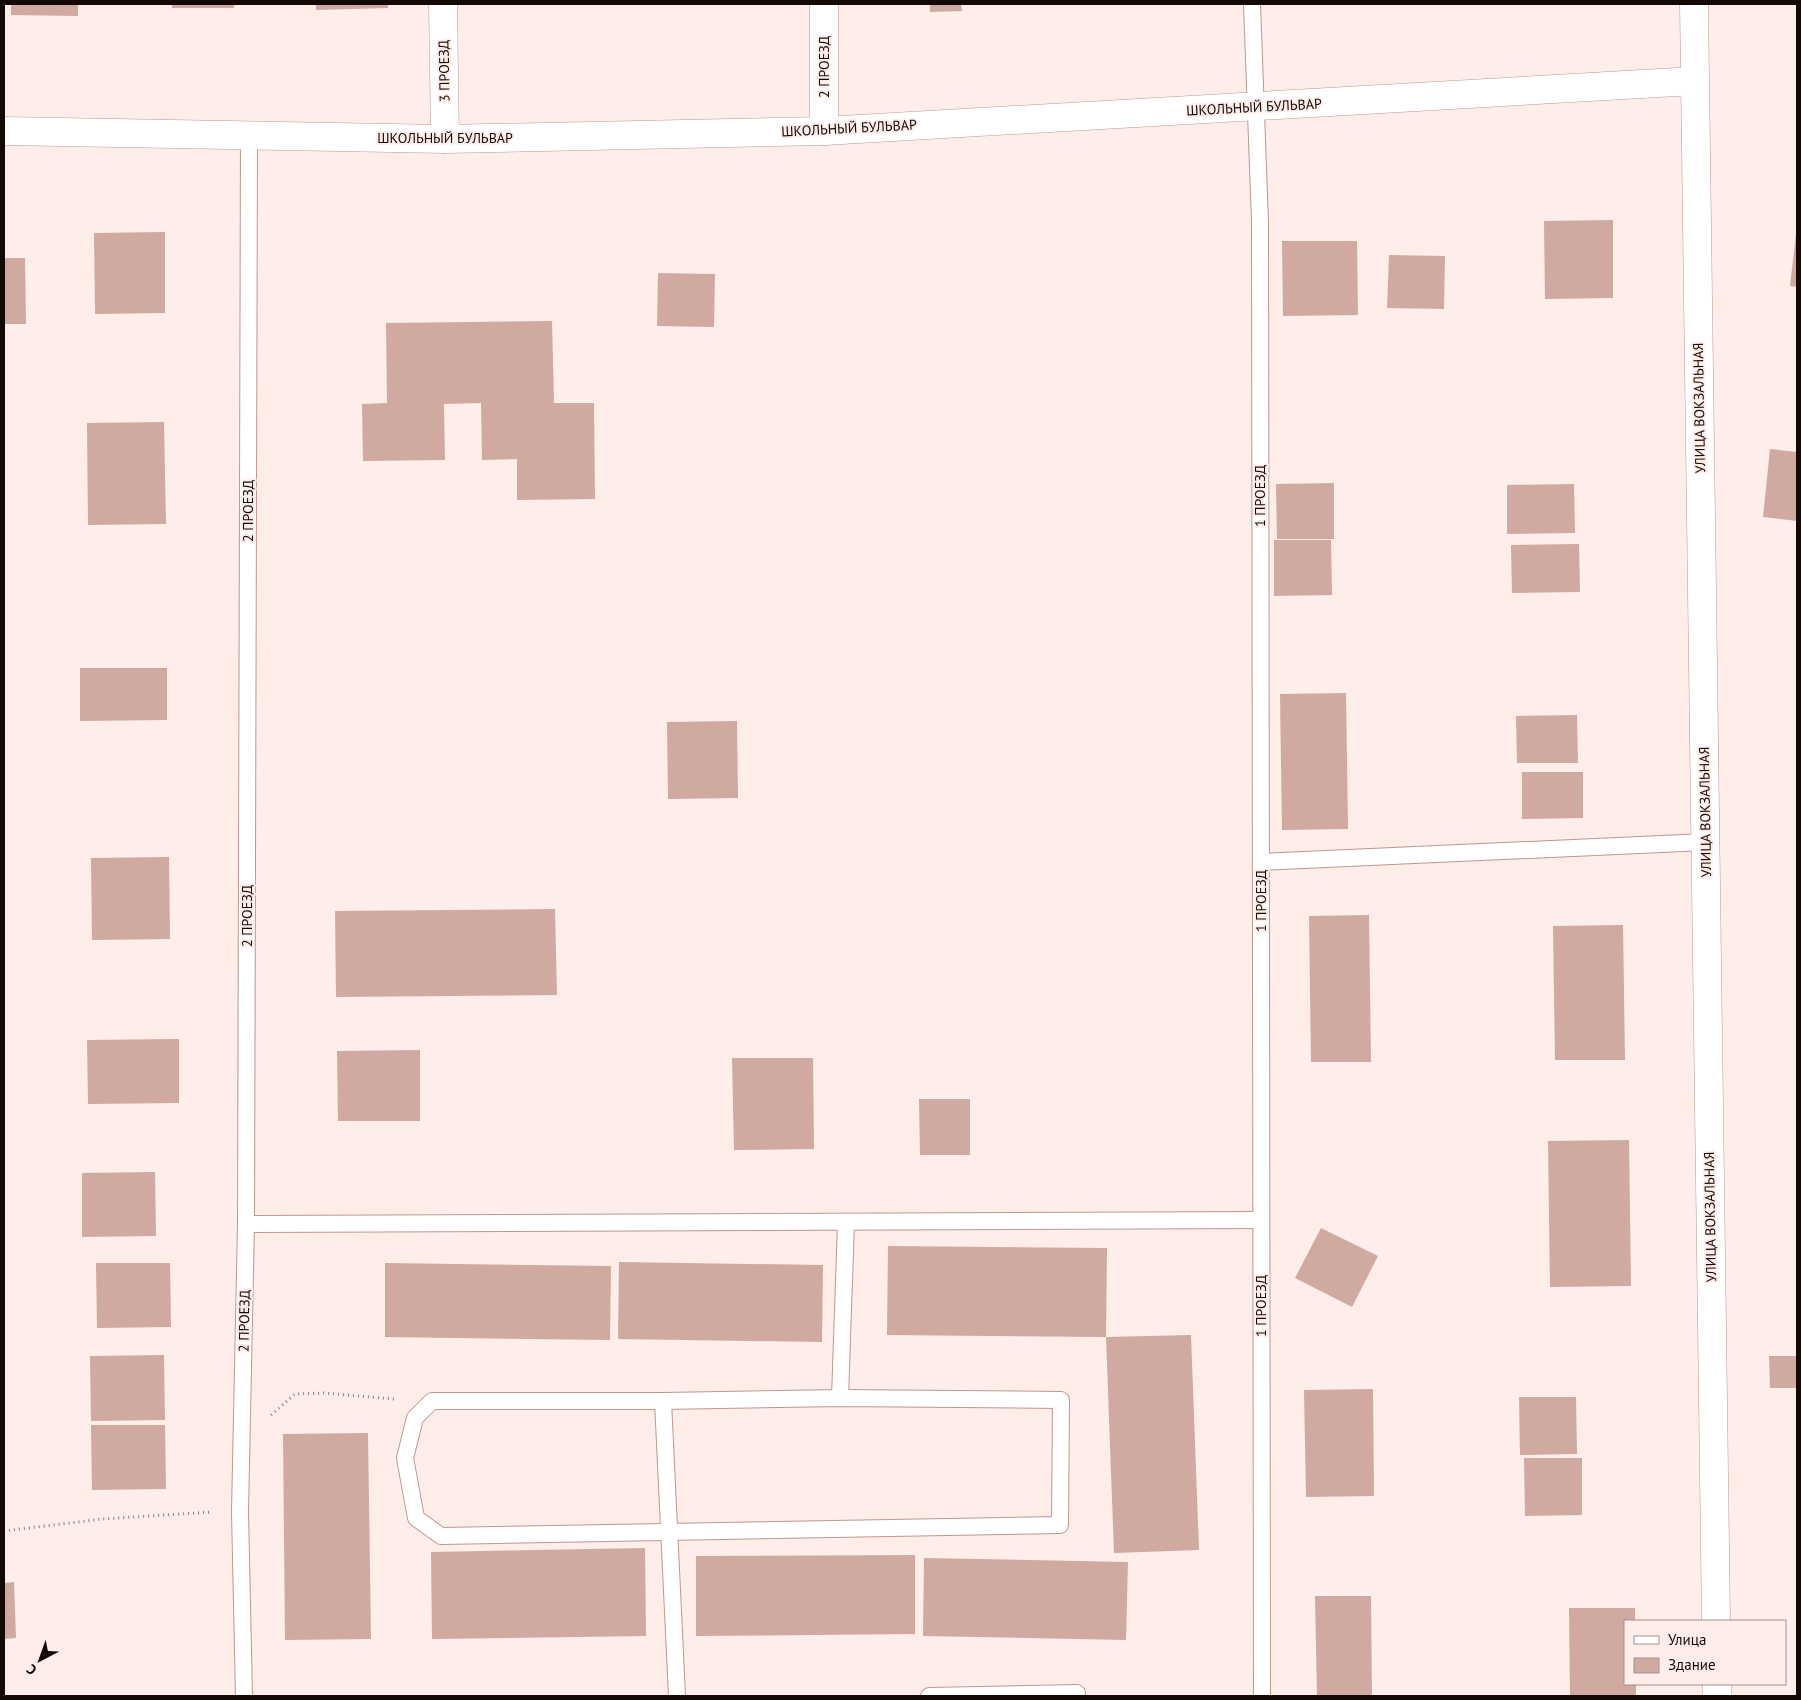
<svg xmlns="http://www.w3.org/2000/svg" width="1801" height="1700" font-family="'PT Sans',sans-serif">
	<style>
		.building { fill: #d0a9a0 }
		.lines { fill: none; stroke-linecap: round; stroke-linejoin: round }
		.service-casing { stroke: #be988f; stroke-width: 18 }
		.minor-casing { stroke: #be988f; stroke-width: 29 }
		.path { stroke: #8c7d7a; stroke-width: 3; stroke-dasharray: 1 4; stroke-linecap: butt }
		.service { stroke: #fff; stroke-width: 16 }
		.minor { stroke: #fff; stroke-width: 28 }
		.labels { text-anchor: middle; stroke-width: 4; stroke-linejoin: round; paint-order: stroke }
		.street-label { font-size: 14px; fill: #150906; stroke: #feede9 }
	</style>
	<rect width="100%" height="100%" fill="#feede9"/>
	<g class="building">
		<polygon points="11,4 78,4 78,16 11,15"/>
		<rect x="172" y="4" width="62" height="4"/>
		<polygon points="316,4 388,4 388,8 316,10"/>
		<polygon points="930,4 961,4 962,11 930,12"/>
		<polygon points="1613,220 1613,298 1545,299 1544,221"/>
		<polygon points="165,232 165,313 95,314 94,233"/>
		<polygon points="1796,234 1797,234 1797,287 1790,286"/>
		<polygon points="1282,241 1357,241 1358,315 1283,316"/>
		<polygon points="1389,255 1445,256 1444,309 1387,308"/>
		<polygon points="4,258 25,258 26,324 4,324"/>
		<polygon points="658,273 715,274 714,327 657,326"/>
		<polygon points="552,321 554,403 594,403 595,499 517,500 517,459 482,460 481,403 444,404 445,460 363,461 362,404 387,403 386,323"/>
		<polygon points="164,422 166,524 88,525 87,423"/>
		<polygon points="1770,449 1797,452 1797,521 1763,517"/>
		<polygon points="1334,483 1334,539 1277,539 1276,484"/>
		<polygon points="1574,484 1575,533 1507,534 1507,485"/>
		<polygon points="1274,540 1331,540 1332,595 1274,596"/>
		<polygon points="1579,544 1580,592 1512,593 1511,545"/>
		<polygon points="80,668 167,668 167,720 80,721"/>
		<polygon points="1346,693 1348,829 1282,830 1280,694"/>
		<polygon points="1577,715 1578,763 1517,763 1516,716"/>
		<polygon points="737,721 738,798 668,799 667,722"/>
		<polygon points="1522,772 1583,772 1583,818 1522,819"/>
		<polygon points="169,857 170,939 92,940 91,858"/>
		<polygon points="555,909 557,995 336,997 335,911"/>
		<polygon points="1369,915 1371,1062 1311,1062 1309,916"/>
		<polygon points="1623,925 1625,1060 1555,1060 1553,926"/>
		<polygon points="179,1039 179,1103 88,1104 87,1040"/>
		<polygon points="420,1050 420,1121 338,1121 337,1051"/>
		<polygon points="732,1058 813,1058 814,1149 734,1150"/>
		<polygon points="919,1099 970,1099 970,1155 920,1155"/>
		<polygon points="1629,1140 1631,1286 1550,1287 1548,1141"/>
		<polygon points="155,1172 156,1236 82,1237 82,1173"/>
		<polygon points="1321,1228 1378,1256 1352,1307 1295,1278"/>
		<polygon points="888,1246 1107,1248 1106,1337 887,1335"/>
		<polygon points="619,1262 823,1265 822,1342 618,1339"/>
		<polygon points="96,1263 170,1263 171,1327 97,1328"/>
		<polygon points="385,1263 611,1266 610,1340 385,1337"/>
		<polygon points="1191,1335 1199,1550 1114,1553 1106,1337"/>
		<polygon points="164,1355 165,1420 91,1421 90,1356"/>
		<polygon points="1769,1356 1797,1356 1797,1388 1770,1388"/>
		<polygon points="1373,1389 1374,1496 1306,1497 1304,1390"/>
		<polygon points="1519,1397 1576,1397 1577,1454 1520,1455"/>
		<polygon points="91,1425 165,1425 166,1489 92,1490"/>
		<polygon points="368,1433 371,1639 285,1640 283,1434"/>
		<polygon points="1524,1458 1582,1458 1582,1515 1525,1516"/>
		<polygon points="645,1548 646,1636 432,1639 431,1552"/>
		<polygon points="915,1555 915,1634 696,1636 696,1556"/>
		<polygon points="924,1558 1128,1562 1126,1640 923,1636"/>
		<polygon points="14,1582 16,1638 4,1639 4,1583"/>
		<polygon points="1315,1596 1371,1596 1372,1696 1317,1696"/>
		<polygon points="1569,1608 1635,1608 1635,1621 1625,1621 1625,1684 1636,1684 1636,1696 1570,1696"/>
	</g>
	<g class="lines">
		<defs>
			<g id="service">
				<polyline points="1252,4 1260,222 1262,1696"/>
				<polyline points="1261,862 1705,842"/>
				<polyline points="246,1224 1261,1220"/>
				<polygon points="840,1398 1061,1400 1060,1525 441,1536 416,1518 405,1458 415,1418 432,1401 663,1401"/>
				<polyline points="840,1398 846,1222"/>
				<polyline points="663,1401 677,1696"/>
				<polyline points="244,1696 240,1512 246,1224 249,136"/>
				<polyline points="929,1696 1077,1693"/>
			</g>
			<g id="minor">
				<polyline points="443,4 445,139"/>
				<polyline points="824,4 824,131"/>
				<polyline points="1694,4 1716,1621"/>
				<polyline points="4,131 445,139 824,131 1694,81"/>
				<polyline points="1717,1684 1717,1696"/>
			</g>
		</defs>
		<use href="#service" class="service-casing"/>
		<use href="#minor" class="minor-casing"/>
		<g class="path">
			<polyline points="271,1415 295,1394 324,1393 394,1399"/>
			<polyline points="4,1531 102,1519 212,1512"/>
		</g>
		<use href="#service" class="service"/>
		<use href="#minor" class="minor"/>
	</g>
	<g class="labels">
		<g class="street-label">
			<text transform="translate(824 67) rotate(-90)" y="5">2 ПРОЕЗД</text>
			<text transform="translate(444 71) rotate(-91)" y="5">3 ПРОЕЗД</text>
			<text transform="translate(1254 107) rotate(-3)" y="5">ШКОЛЬНЫЙ БУЛЬВАР</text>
			<text transform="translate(849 128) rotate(-3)" y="5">ШКОЛЬНЫЙ БУЛЬВАР</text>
			<text x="445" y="143">ШКОЛЬНЫЙ БУЛЬВАР</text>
			<text transform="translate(1699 408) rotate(-91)" y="5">УЛИЦА ВОКЗАЛЬНАЯ</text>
			<text transform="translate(1260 496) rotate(-90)" y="5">1 ПРОЕЗД</text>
			<text transform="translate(248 511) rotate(-90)" y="5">2 ПРОЕЗД</text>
			<text transform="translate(1705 812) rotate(-91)" y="5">УЛИЦА ВОКЗАЛЬНАЯ</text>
			<text transform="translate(1261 901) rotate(-90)" y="5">1 ПРОЕЗД</text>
			<text transform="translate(247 916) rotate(-90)" y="5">2 ПРОЕЗД</text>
			<text transform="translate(1710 1217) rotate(-91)" y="5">УЛИЦА ВОКЗАЛЬНАЯ</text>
			<text transform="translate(1261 1306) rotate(-90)" y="5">1 ПРОЕЗД</text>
			<text transform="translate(244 1321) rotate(-89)" y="5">2 ПРОЕЗД</text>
		</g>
	</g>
	<rect width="1801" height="1700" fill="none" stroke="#150906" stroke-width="10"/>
	<rect x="1624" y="1620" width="162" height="65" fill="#feede9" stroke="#a1928e"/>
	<rect x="1634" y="1636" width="25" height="8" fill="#ffffff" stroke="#a1928e"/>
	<text x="1668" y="1645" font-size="15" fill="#150906">Улица</text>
	<rect x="1634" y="1658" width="25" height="15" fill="#d0a9a0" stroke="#a1928e"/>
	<text x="1668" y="1670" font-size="15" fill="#150906">Здание</text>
	<g transform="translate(40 1660) rotate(221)" stroke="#feede9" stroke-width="4" paint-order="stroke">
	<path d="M0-4L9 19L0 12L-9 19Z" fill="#150906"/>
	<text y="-8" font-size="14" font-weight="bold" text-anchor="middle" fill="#150906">С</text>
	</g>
</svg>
